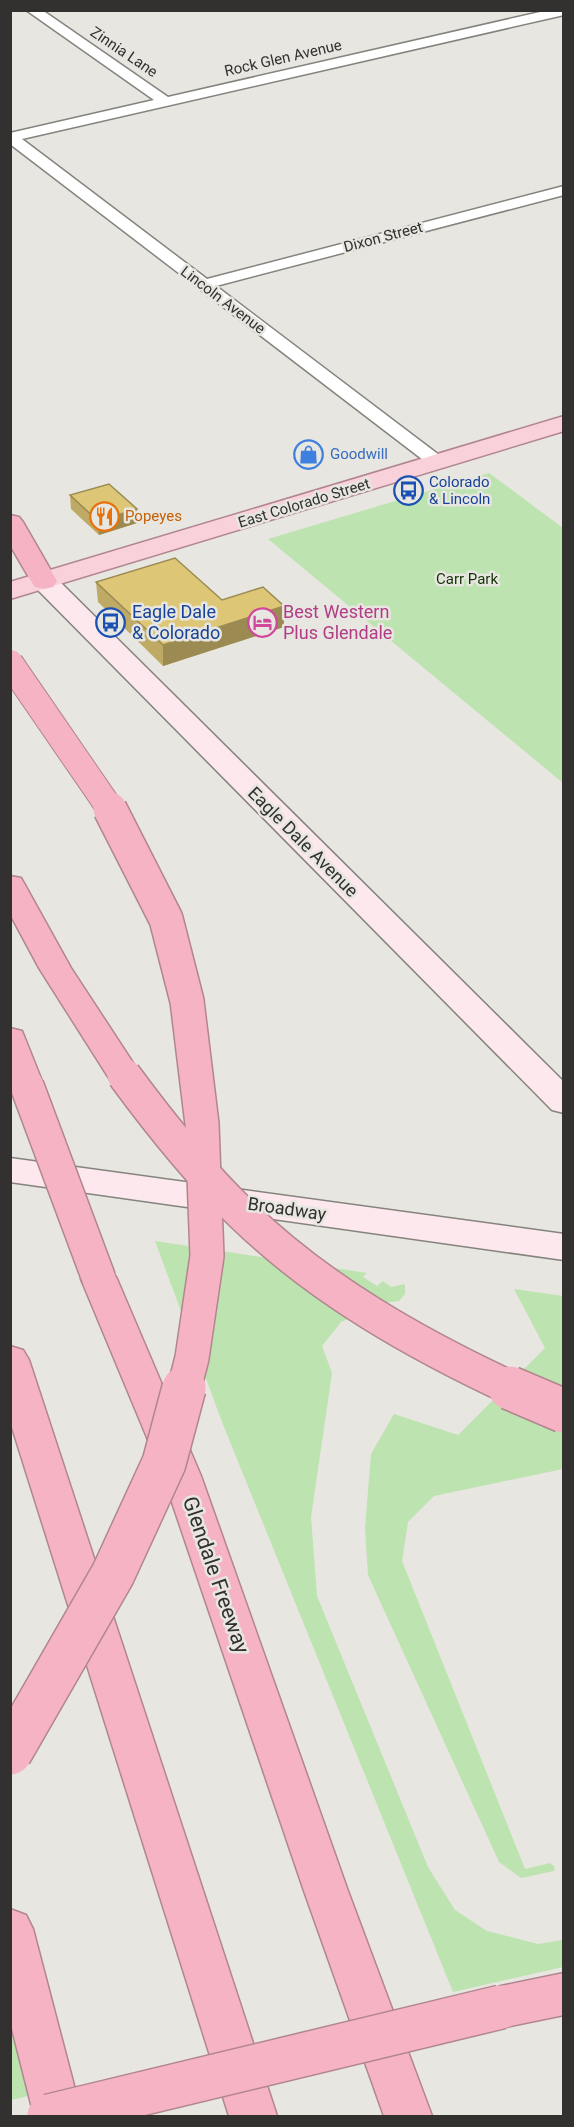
<svg xmlns="http://www.w3.org/2000/svg" width="574" height="2127" font-family="Roboto,sans-serif">
	<style>
		.green { fill: #bde3b0 }
		.lines { fill: none; stroke-linecap: round; stroke-linejoin: round }
		.minor-casing { stroke: #85837e; stroke-width: 3 }
		.secondary-casing { stroke: #85837e; stroke-width: 3 }
		.primary-casing { stroke: #b1868f; stroke-width: 3 }
		.motorway-casing { stroke: #b1868f; stroke-width: 3 }
		.minor { fill: #fff; fill-rule: evenodd }
		.secondary { fill: #fce8ed; fill-rule: evenodd }
		.primary { fill: #f9d1db; fill-rule: evenodd }
		.motorway { fill: #f5b3c3; fill-rule: evenodd }
		.motorway-bridge-far2-casing { stroke: #b1868f; stroke-width: 28; stroke-linecap: butt }
		.motorway-bridge-far1-casing { stroke: #b1868f; stroke-width: 36; stroke-linecap: butt }
		.motorway-bridge-casing { stroke: #b1868f; stroke-width: 46; stroke-linecap: butt }
		.motorway-bridge-far2 { stroke: #f5b3c3; stroke-width: 26 }
		.motorway-bridge-far1 { stroke: #f5b3c3; stroke-width: 33 }
		.motorway-bridge { stroke: #f5b3c3; stroke-width: 43 }
		.wall { fill: #beaa65 }
		.shaded-wall { fill: #9b8b53 }
		.building { fill: #ddc676; stroke: #9b8b53; stroke-width: 1.5 }
		.labels { text-anchor: middle; stroke-width: 5; stroke-linejoin: round; paint-order: stroke }
		.far-street-label { font-size: 15px; fill: #32312f; stroke: #e7e6e0 }
		.far-shop-label { font-size: 15px; fill: #366cbe; stroke: #e7e6e0; text-anchor: start }
		.far-transit-label { font-size: 15px; fill: #164399; stroke: #e7e6e0; text-anchor: start }
		.far-food-label { font-size: 15px; fill: #c56008; stroke: #e7e6e0; text-anchor: start }
		.far-park-label { font-size: 15px; fill: #133305; stroke: #e7e6e0 }
		.transit-label { font-size: 18px; fill: #164399; stroke: #e7e6e0; text-anchor: start }
		.hotel-label { font-size: 18px; fill: #b23c85; stroke: #e7e6e0; text-anchor: start }
		.street-label { font-size: 18px; fill: #32312f; stroke: #e7e6e0 }
		.near-street-label { font-size: 21px; fill: #32312f; stroke: #e7e6e0 }
	</style>
	<rect width="100%" height="100%" fill="#e7e6e0"/>
	<g class="green">
		<polygon points="489,473 563,528 563,783 268,539"/>
		<polygon points="155,1241 367,1273 363,1277 377,1286 383,1281 391,1287 405,1284 405,1294 399,1301 383,1303 341,1322 322,1346 332,1373 311,1517 317,1596 428,1867 455,1910 487,1931 538,1944 563,1940 563,1967 453,1992 222,1422"/>
		<polygon points="514,1289 563,1296 563,1469 434,1496 408,1522 402,1561 525,1869 550,1863 555,1867 554,1871 521,1878 499,1862 368,1575 365,1528 371,1454 394,1414 458,1435 545,1348"/>
		<polygon points="10,2007 32,2095 11,2100 10,2100"/>
	</g>
	<g class="lines">
		<defs>
			<polygon id="minor" points="26,10 42,10 168,97 549,10 564,10 564,15 22,139 207,279 564,186 564,195 216,286 443,458 446,462 443,466 431,466 10,144 10,133 154,100"/>
			<g id="secondary">
				<polygon points="44,573 53,575 564,1082 564,1113 552,1110 35,587 31,581 35,575"/>
				<polygon points="10,1158 564,1234 564,1260 10,1182"/>
			</g>
			<polygon id="primary" points="564,416 564,431 10,599 10,582"/>
			<g id="motorway">
				<polygon points="10,515 19,517 23,522 57,581 53,587 44,589 35,587 31,581 10,545"/>
				<polygon points="10,876 21,878 25,885 71,968 141,1075 136,1083 124,1086 112,1083 39,968 10,914"/>
				<polygon points="10,1028 22,1031 44,1086 39,1094 27,1097 15,1094 10,1086"/>
				<polygon points="99,1266 112,1270 117,1279 201,1476 348,1891 432,2116 384,2116 304,1891 163,1476 81,1279 86,1270"/>
				<polygon points="10,1346 23,1350 29,1360 277,2116 229,2116 10,1421"/>
				<polygon points="10,1909 26,1915 33,1929 82,2116 34,2116 10,2021"/>
				<polygon points="564,1973 564,2015 501,2028 485,2022 478,2007 485,1992 501,1986"/>
			</g>
		</defs>
		<use href="#minor" class="minor-casing"/>
		<use href="#secondary" class="secondary-casing"/>
		<use href="#primary" class="primary-casing"/>
		<use href="#motorway" class="motorway-casing"/>
		<use href="#minor" class="minor"/>
		<use href="#secondary" class="secondary"/>
		<use href="#primary" class="primary"/>
		<use href="#motorway" class="motorway"/>
		<defs>
			<polyline id="motorway-bridge-far2" points="10,663 111,810"/>
			<g id="motorway-bridge-far1">
				<polyline points="110,809 166,919 187,1001 202,1124 207,1256 192,1358 184,1389"/>
				<path d="M124,1075C160,1124 198,1172 242,1214C319,1289 416,1344 513,1389"/>
				<polyline points="27,1086 99,1279"/>
			</g>
			<g id="motorway-bridge">
				<polyline points="510,1388 564,1411"/>
				<polyline points="10,1753 113,1574 164,1463 184,1388"/>
				<polyline points="49,2116 501,2007"/>
			</g>
		</defs>
		<use href="#motorway-bridge-far2" class="motorway-bridge-far2-casing"/>
		<use href="#motorway-bridge-far1" class="motorway-bridge-far1-casing"/>
		<use href="#motorway-bridge" class="motorway-bridge-casing"/>
		<use href="#motorway-bridge-far2" class="motorway-bridge-far2"/>
		<use href="#motorway-bridge-far1" class="motorway-bridge-far1"/>
		<use href="#motorway-bridge" class="motorway-bridge"/>
	</g>
	<g class="wall">
		<polygon points="70,495 137,509 137,523 99,535 71,509"/>
		<polygon points="96,582 222,600 284,627 163,666 98,602"/>
	</g>
	<g class="shaded-wall">
		<polygon points="137,509 137,523 99,535 98,521"/>
		<polygon points="284,606 284,627 163,666 163,645"/>
	</g>
	<g class="building">
		<polygon points="109,484 137,509 98,521 70,495"/>
		<polygon points="175,558 222,600 263,587 284,606 163,645 96,582"/>
	</g>
	<defs>
		<symbol id="shop-ring" viewBox="-11 -11 22 22"><circle r="9.5" fill="#e7e6e0" stroke="#3f7fe0" stroke-width="1.5"/><path d="M-5-2.5h2.3a2.7 3.5 0 0 1 5.4 0H5L5.5 6h-11ZM-1.5-2.5h3a1.5 2.3 0 0 0-3 0Z" fill="#3f7fe0"/></symbol>
		<symbol id="bus-ring" viewBox="-11 -11 22 22"><circle r="9.5" fill="#e7e6e0" stroke="#1a4fb4" stroke-width="1.5"/><path d="M-5-6H5V4H4V6H2V4H-2V6H-4V4H-5ZM-3.5-4V0h7V-4ZM-3.5 1.2v1.5H-2V1.2ZM2 1.2v1.5H3.5V1.2Z" fill="#1a4fb4"/></symbol>
		<symbol id="restaurant-ring" viewBox="-11 -11 22 22"><circle r="9.5" fill="#e7e6e0" stroke="#e8710a" stroke-width="1.5"/><path d="M-5-6h1v4h1v-4h1v4h1v-4h1v5L-1.5 .5V6h-2V.5L-5-1ZM5-6V6H3V1.5H1.5Q1.5-4 5-6Z" fill="#e8710a"/></symbol>
		<symbol id="hotel-ring" viewBox="-11 -11 22 22"><circle r="9.5" fill="#e7e6e0" stroke="#d1479c" stroke-width="1.5"/><path d="M-6-4.5h1.5V1H6V5H4.5V3h-9V5H-6ZM-4 0a1.8 1.8 0 1 1 3.6 0ZM.5 0V-2.5h3Q6-2.5 6 0Z" fill="#d1479c"/></symbol>
	</defs>
	<g fill-rule="evenodd">
		<use href="#shop-ring" x="292" y="438" width="33" height="33"/>
		<use href="#bus-ring" x="392" y="474" width="33" height="33"/>
		<use href="#restaurant-ring" x="88" y="500" width="33" height="33"/>
		<use href="#bus-ring" x="94" y="606" width="33" height="33"/>
		<use href="#hotel-ring" x="246" y="606" width="33" height="33"/>
	</g>
	<g class="labels">
		<g class="far-street-label">
			<text transform="translate(124 52) rotate(34)" y="5">Zinnia Lane</text>
			<text transform="translate(283 58) rotate(-13)" y="5">Rock Glen Avenue</text>
			<text transform="translate(383 237) rotate(-15)" y="5">Dixon Street</text>
			<text transform="translate(223 300) rotate(37)" y="5">Lincoln Avenue</text>
			<text transform="translate(304 503) rotate(-17)" y="5">East Colorado Street</text>
		</g>
		<g class="far-shop-label">
			<text x="330" y="459">Goodwill</text>
		</g>
		<g class="far-transit-label">
			<text x="429" y="487">Colorado<tspan x="429" dy="17">&amp; Lincoln</tspan></text>
		</g>
		<g class="far-food-label">
			<text x="125" y="521">Popeyes</text>
		</g>
		<g class="far-park-label">
			<text x="467" y="584">Carr Park</text>
		</g>
		<g class="transit-label">
			<text x="132" y="618">Eagle Dale<tspan x="132" dy="21">&amp; Colorado</tspan></text>
		</g>
		<g class="hotel-label">
			<text x="283" y="618">Best Western<tspan x="283" dy="21">Plus Glendale</tspan></text>
		</g>
		<g class="street-label">
			<text transform="translate(303 842) rotate(45)" y="6">Eagle Dale Avenue</text>
			<text transform="translate(287 1209) rotate(8)" y="6">Broadway</text>
		</g>
		<g class="near-street-label">
			<text transform="translate(216 1575) rotate(71)" y="7">Glendale Freeway</text>
		</g>
	</g>
	<rect width="574" height="2127" fill="none" stroke="#32312f" stroke-width="24"/>
</svg>
